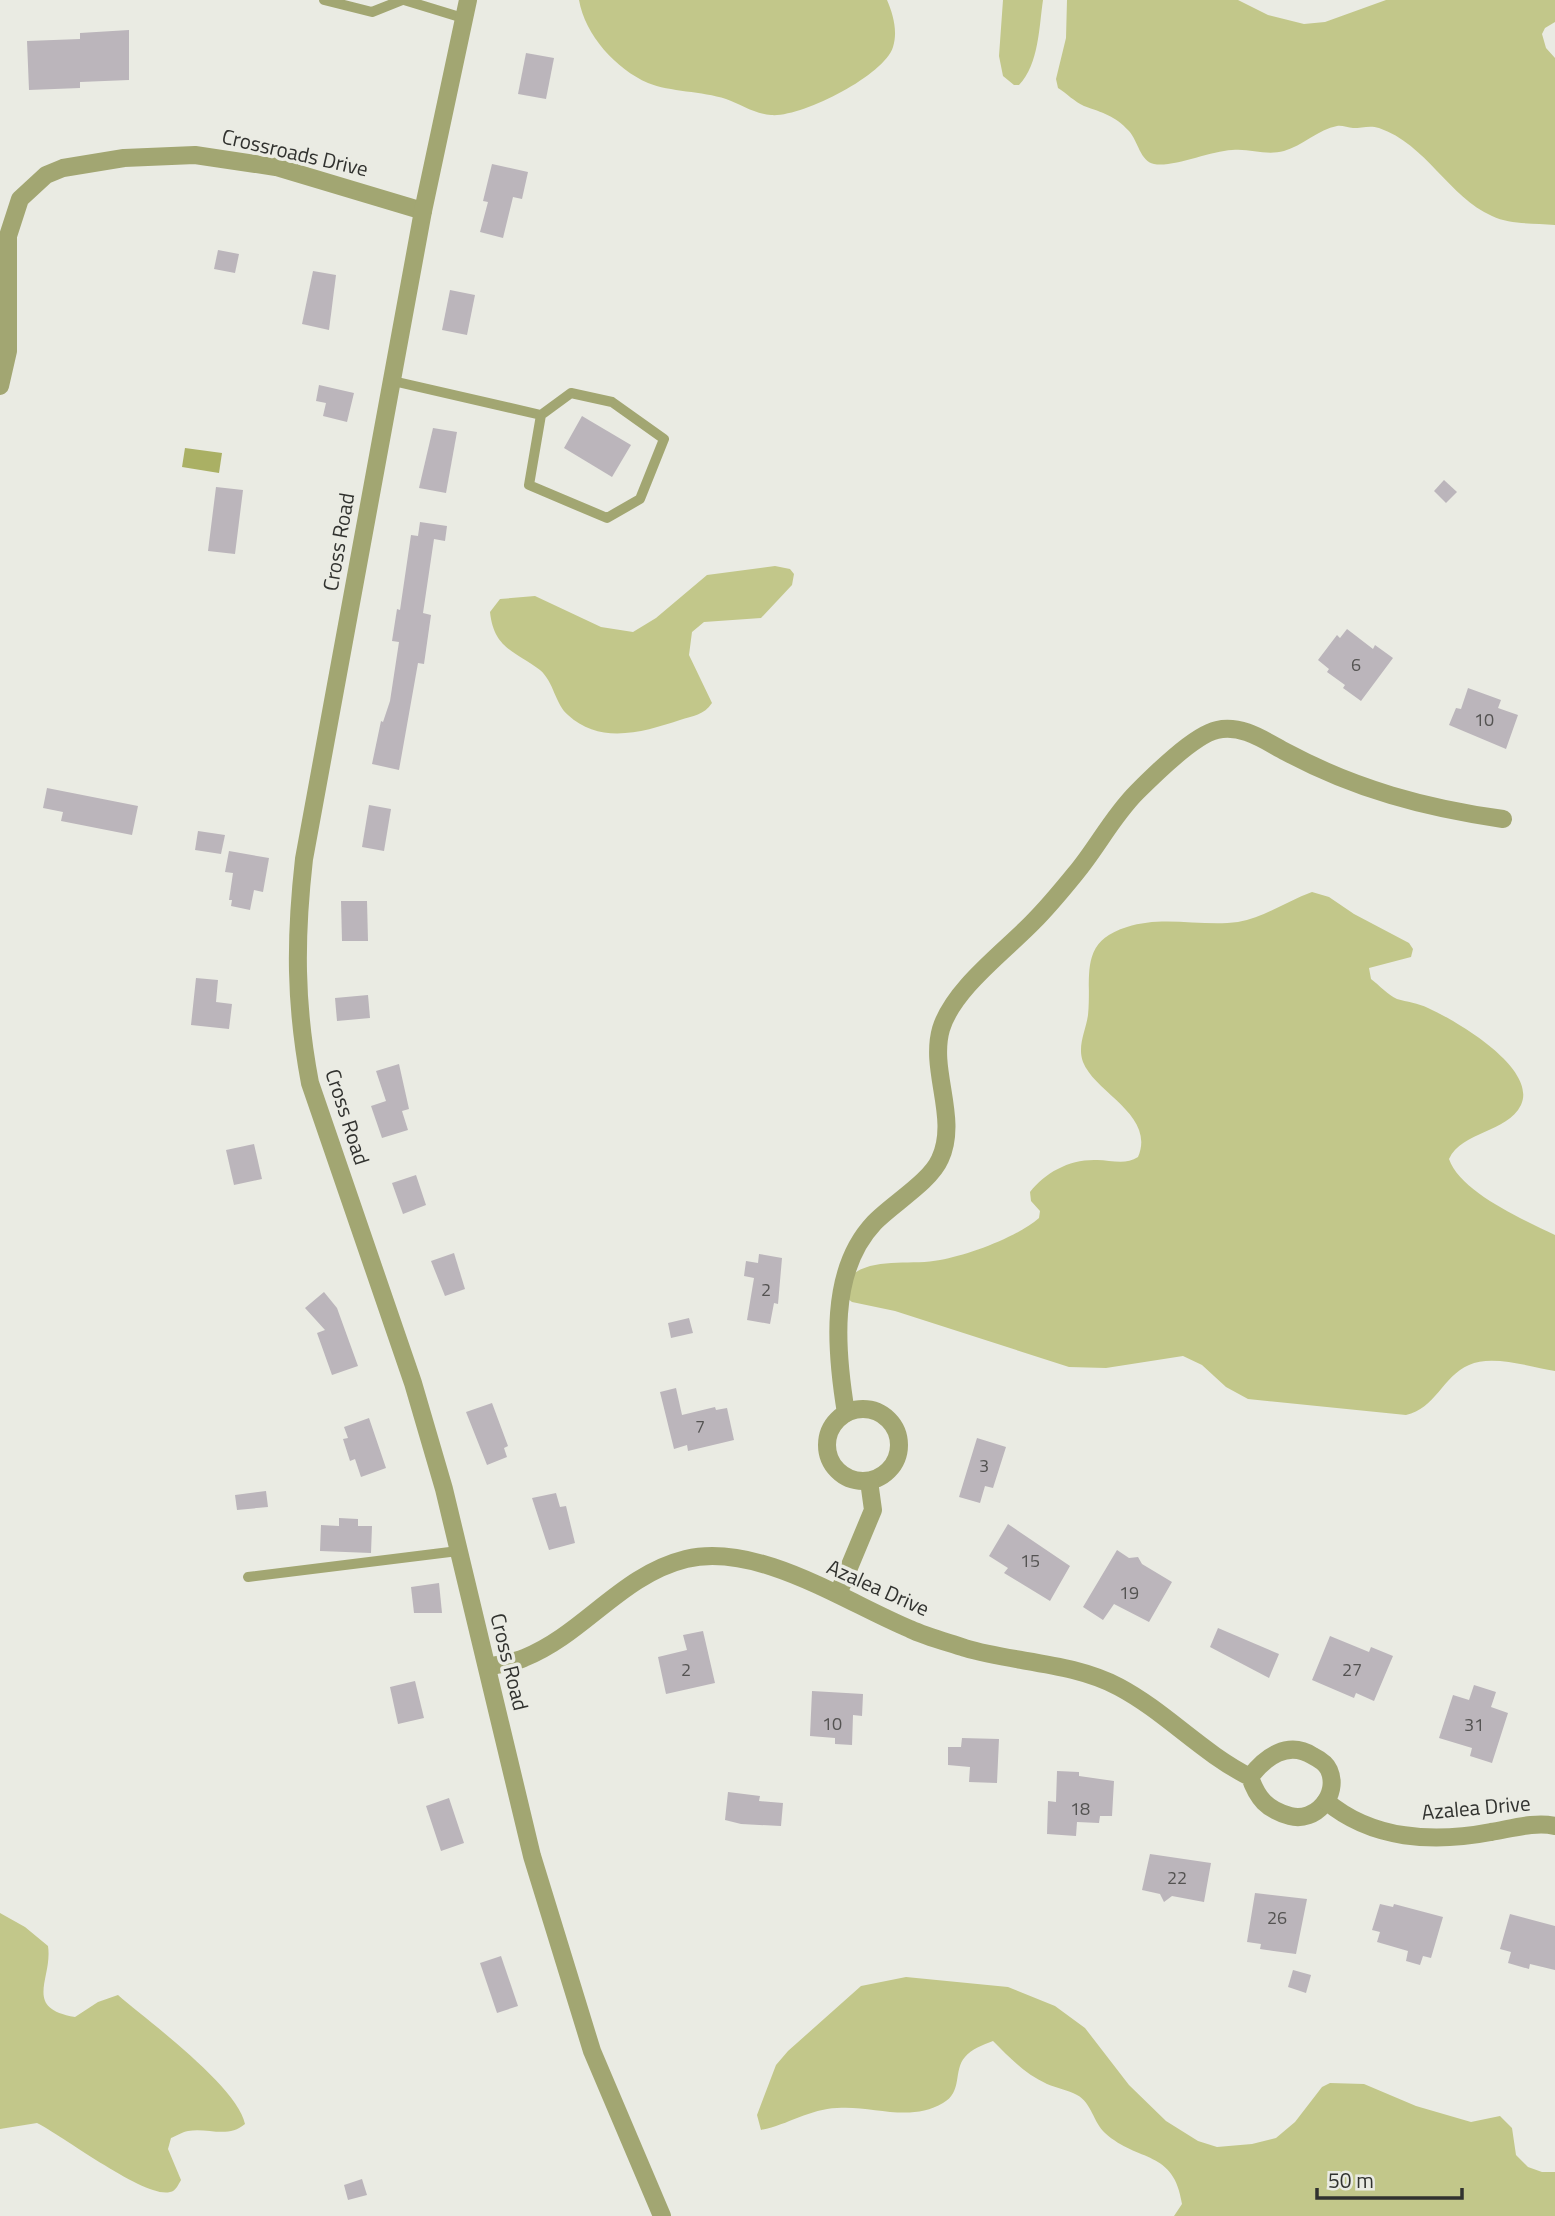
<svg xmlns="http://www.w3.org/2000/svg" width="1555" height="2216" font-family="'Titillium Web',sans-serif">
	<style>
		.green { fill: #c2c78a }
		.water { fill: #aab064 }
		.building { fill: #bbb5bb }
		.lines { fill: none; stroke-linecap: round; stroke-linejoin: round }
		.service { stroke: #a2a672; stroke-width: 10 }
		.minor { stroke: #a2a672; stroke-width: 18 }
		.tertiary { stroke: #a2a672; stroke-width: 18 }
		.labels { text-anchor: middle; stroke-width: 7; stroke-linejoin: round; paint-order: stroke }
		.number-label { font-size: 18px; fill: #545352 }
		.street-label { font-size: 21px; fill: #31322f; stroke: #eaebe3 }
	</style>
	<rect width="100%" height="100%" fill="#eaebe3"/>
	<g class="green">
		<path d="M579,0H887C893,14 898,31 893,47C884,76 800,118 771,115C755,114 740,104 726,99C702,91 670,92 648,83C616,69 585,35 579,0Z"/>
		<path d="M1003,0H1043C1039,27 1039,64 1019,85H1014L1003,76L999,56Z"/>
		<path d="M1067,0H1238L1268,15L1304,24L1325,22L1386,0H1555V22L1545,28L1542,34L1546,48L1555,58V225C1534,223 1511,225 1492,216C1449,197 1426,144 1379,128C1370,125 1362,128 1353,128C1348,128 1342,125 1337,126C1319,129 1302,146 1284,151C1265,156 1250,148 1232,150C1210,151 1172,168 1154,164C1140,161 1138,141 1129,131C1114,115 1103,113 1084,106C1075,102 1066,93 1058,88L1056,79L1066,38Z"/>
		<path d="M775,566L790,569L794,574L792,585L761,618L704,622L692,632L689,655L712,703C704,715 693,716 680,720C644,732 600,745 568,715C555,704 554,682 540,670C515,651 494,649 490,612L500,599L535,596L601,627L633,632L656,618L707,575Z"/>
		<path d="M1312,892L1329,897L1354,914L1409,943L1413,949L1411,957L1369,968L1371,979C1379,985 1388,995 1397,999C1407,1002 1418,1003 1428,1008C1455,1020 1538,1068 1521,1105C1507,1133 1462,1131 1449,1159C1460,1192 1524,1220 1555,1235V1371C1530,1367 1492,1354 1469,1365C1443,1376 1435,1409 1406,1415L1248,1399L1226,1387L1202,1365L1183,1356L1106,1368L1069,1367L895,1311L852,1302L839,1292C857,1252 906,1267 940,1260C969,1255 1017,1237 1039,1218L1040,1211L1031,1201L1030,1192C1045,1173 1068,1160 1094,1160C1109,1159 1124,1166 1138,1157C1156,1115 1095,1093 1083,1062C1077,1046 1086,1030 1088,1015C1092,976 1078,942 1127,927C1163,915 1202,927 1238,922C1265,917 1287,901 1312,892Z"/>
		<path d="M0,1913L25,1927L48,1946C53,1979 22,2008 75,2017L98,2002L118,1995C148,2021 238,2087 245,2124C228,2139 207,2127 188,2131C182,2132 176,2136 171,2138L168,2149L181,2180C178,2185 176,2191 170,2192C146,2199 63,2136 37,2123L0,2129Z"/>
		<path d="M906,1977L1008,1987L1055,2006L1085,2028L1129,2085L1166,2121L1198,2141L1217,2147L1252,2144L1276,2138L1295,2122L1322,2087L1330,2083L1364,2084L1416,2106L1471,2122L1500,2116L1512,2128L1516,2155L1528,2167L1542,2172H1555V2216H1174L1182,2204C1174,2149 1138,2163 1105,2133C1093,2122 1092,2103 1077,2095C1068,2090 1057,2088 1047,2084C1025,2074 1010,2058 993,2041C983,2045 971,2049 965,2057C953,2070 963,2092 943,2103C910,2123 872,2105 837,2108C810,2109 787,2125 761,2130L757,2115L776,2065L788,2051L861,1986Z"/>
	</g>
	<polygon class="water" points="185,448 222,453 219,473 182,467"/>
	<g class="building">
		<polygon points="129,30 129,80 80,82 80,88 29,90 27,41 80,39 80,33"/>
		<polygon points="526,53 554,58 546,99 518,94"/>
		<polygon points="492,164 528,172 522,199 513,197 503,238 480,232 488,202 483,201"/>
		<polygon points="218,250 239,254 235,273 214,269"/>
		<polygon points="313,271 336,275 329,330 302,324"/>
		<polygon points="450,290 475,295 467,335 442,330"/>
		<polygon points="319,385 354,393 347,422 323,416 326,403 316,401"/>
		<polygon points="582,416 631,445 612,477 564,448"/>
		<polygon points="433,428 457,432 446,493 419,488"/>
		<polygon points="1444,480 1457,492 1446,503 1434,491"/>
		<polygon points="216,487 243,490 235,554 208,551"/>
		<polygon points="420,522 447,526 445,541 434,539 423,613 431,615 424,664 418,663 399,770 372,764 381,721 383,722 390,701 399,642 392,641 397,609 400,610 411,535 418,536"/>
		<polygon points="1347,629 1373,649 1375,645 1393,658 1361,701 1343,688 1345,685 1327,672 1329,669 1318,660 1337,635 1340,638"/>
		<polygon points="1468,688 1501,700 1498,708 1518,715 1506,749 1449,725 1456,708 1461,709"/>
		<polygon points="47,788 138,806 132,835 61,821 63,812 43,808"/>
		<polygon points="369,805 391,809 384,851 362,847"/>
		<polygon points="198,831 225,835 221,854 195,850"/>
		<polygon points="229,851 269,858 263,892 254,890 250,910 231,906 232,900 229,900 233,873 225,872"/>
		<polygon points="341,901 367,901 368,941 342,941"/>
		<polygon points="196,978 218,980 216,1002 232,1004 229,1029 191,1025"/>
		<polygon points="368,995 370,1018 337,1021 335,998"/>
		<polygon points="399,1064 409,1109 402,1111 408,1130 382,1138 371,1106 386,1101 376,1071"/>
		<polygon points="254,1144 262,1179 234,1185 226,1150"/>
		<polygon points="416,1175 426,1205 403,1214 392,1183"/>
		<polygon points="454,1253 465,1289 445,1296 431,1261"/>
		<polygon points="759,1254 782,1258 778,1304 774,1303 770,1324 747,1320 754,1278 744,1276 746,1261 758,1263"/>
		<polygon points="324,1292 337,1308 358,1366 332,1375 317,1333 325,1330 305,1308"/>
		<polygon points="689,1318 693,1333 671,1338 668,1323"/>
		<polygon points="676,1388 682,1415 715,1407 716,1410 727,1408 734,1440 688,1451 687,1445 674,1449 660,1392"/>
		<polygon points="492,1403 508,1446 504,1448 507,1457 487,1465 466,1412"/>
		<polygon points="369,1418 386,1468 361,1477 355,1459 350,1461 343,1439 348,1438 344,1427"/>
		<polygon points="977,1438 1006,1447 993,1488 985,1486 980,1503 959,1497"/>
		<polygon points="266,1491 268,1507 237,1510 235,1495"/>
		<polygon points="556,1493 560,1507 566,1506 575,1543 549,1550 532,1498"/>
		<polygon points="339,1518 358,1519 358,1526 372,1526 371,1553 320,1551 321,1525 339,1526"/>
		<polygon points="1008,1524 1070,1566 1050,1601 1004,1573 1008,1568 989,1556"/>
		<polygon points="1117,1550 1129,1558 1138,1557 1142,1564 1172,1582 1149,1622 1114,1604 1103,1620 1083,1607"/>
		<polygon points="439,1583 442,1613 414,1613 411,1587"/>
		<polygon points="1218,1628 1279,1654 1269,1678 1210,1647"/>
		<polygon points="703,1631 715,1683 666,1694 658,1657 687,1650 683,1635"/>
		<polygon points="1330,1636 1369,1652 1371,1647 1393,1656 1374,1701 1356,1693 1354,1698 1312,1680"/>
		<polygon points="415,1681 424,1718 398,1724 390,1687"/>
		<polygon points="1474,1685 1496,1692 1491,1707 1508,1713 1492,1763 1470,1756 1472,1748 1439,1738 1453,1695 1469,1700"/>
		<polygon points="812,1691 863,1694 862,1716 853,1715 852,1745 835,1744 835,1738 810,1736"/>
		<polygon points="962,1738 999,1739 997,1783 969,1782 970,1767 948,1765 948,1747 961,1747"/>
		<polygon points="1057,1771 1079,1772 1079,1776 1114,1781 1112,1816 1100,1816 1099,1823 1077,1822 1076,1836 1047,1834 1048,1801 1056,1802"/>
		<polygon points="728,1792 760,1796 759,1801 783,1803 781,1826 741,1824 725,1820"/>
		<polygon points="449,1798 464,1843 441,1851 426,1806"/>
		<polygon points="1150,1854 1211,1863 1204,1902 1172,1896 1164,1902 1160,1894 1142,1890"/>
		<polygon points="1255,1893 1307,1899 1296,1954 1260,1949 1261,1944 1247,1942"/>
		<polygon points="1380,1904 1393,1907 1394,1904 1443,1917 1431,1958 1423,1956 1420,1965 1406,1961 1408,1951 1377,1942 1380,1932 1372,1930"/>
		<polygon points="1510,1914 1555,1926 1555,1970 1530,1964 1529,1969 1508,1963 1511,1952 1500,1949"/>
		<polygon points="501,1956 518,2006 497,2013 480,1963"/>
		<polygon points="1293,1970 1311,1975 1306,1993 1288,1987"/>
		<polygon points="362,2179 367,2195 348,2200 344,2185"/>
	</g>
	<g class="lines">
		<g class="service">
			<polyline points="324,0 372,12 402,0"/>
			<polyline points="404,0 463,18"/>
			<polyline points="393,381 541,415 571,393 612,402 664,439 640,499 607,518 529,485 541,415"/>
			<polyline points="248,1577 458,1551"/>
		</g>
		<g class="minor">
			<polyline points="0,386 8,351 8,236 20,199 46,175 63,168 124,158 195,155 276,167 423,211"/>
			<circle cx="863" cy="1445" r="36"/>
			<path d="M846,1413C836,1352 828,1272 874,1223C892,1204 930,1182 940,1159C959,1118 929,1071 941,1029C953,989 1005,951 1033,922C1048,907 1062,890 1075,874C1097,848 1112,817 1137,792C1154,775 1194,735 1217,730C1242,724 1265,741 1286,752C1355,789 1425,808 1503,819"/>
			<polyline points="838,1594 873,1510 869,1481"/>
			<path d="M488,1667C499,1664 513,1663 524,1658C584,1634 621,1575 686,1559C758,1542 845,1602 910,1629C927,1637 947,1642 965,1648C1015,1663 1072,1662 1119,1687C1166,1712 1202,1753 1250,1777C1257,1798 1267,1810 1290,1816C1315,1823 1340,1795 1329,1770C1326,1763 1319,1759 1313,1756C1288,1740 1265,1757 1250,1777"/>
			<path d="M1326,1801C1372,1840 1434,1843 1491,1832C1510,1829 1536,1821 1555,1826"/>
		</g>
		<path class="tertiary" d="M468,0L423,211L304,859C295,939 295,1004 310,1083L413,1383L444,1489L532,1856L592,2051L662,2216"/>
	</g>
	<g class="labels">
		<g class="number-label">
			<text x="1356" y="671">6</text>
			<text x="1484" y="726">10</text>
			<text x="766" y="1296">2</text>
			<text x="700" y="1433">7</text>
			<text x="984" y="1472">3</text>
			<text x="1030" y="1567">15</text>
			<text x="1129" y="1599">19</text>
			<text x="686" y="1676">2</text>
			<text x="1352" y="1676">27</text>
			<text x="832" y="1730">10</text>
			<text x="1474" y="1731">31</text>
			<text x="1080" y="1815">18</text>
			<text x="1177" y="1884">22</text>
			<text x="1277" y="1924">26</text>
		</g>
		<g class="street-label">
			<text transform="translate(295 153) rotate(13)" y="7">Crossroads Drive</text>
			<text transform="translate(339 542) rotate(-80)" y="7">Cross Road</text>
			<text transform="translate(347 1117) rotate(72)" y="7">Cross Road</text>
			<text transform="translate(878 1588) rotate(24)" y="7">Azalea Drive</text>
			<text transform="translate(509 1662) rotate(76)" y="7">Cross Road</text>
			<text transform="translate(1476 1808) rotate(-5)" y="7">Azalea Drive</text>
		</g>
	</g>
	<path d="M1317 2188v10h145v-10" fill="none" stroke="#31322f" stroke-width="3.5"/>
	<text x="1328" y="2188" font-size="21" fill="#31322f" stroke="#eaebe3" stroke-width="5" paint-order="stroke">50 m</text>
</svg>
